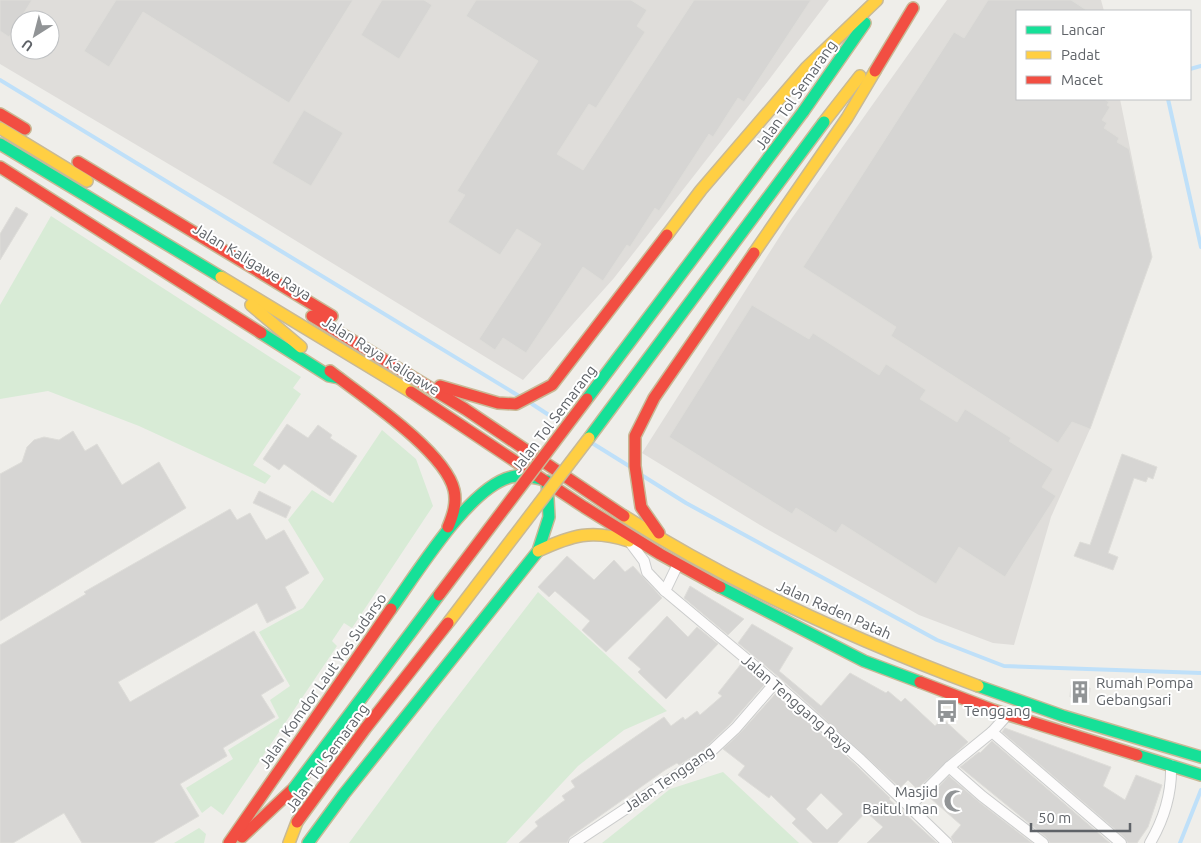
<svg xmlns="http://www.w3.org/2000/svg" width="1201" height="843" font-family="Ubuntu,sans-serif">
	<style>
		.industrial { fill: #dfddda; fill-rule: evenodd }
		.green { fill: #d8ebd6 }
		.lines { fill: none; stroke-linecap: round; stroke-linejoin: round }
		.stream { stroke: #bfe0f9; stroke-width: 4 }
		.building { fill: #d6d5d3; stroke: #deddd9; fill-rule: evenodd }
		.street-casing { stroke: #cbcccc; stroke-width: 12 }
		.fast-casing { stroke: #c8b996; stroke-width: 14 }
		.slow-casing { stroke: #c8b996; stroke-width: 14 }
		.jam-casing { stroke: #c8b996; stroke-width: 14 }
		.street { stroke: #fdfcfc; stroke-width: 10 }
		.fast { stroke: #16e098; stroke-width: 11 }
		.slow { stroke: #ffcf43; stroke-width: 11 }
		.jam { stroke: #f24e42; stroke-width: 11 }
		.fast-bridge-casing { stroke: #c8b996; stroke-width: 14; stroke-linecap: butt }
		.slow-bridge-casing { stroke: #c8b996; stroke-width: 14; stroke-linecap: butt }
		.jam-bridge-casing { stroke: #c8b996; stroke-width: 14; stroke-linecap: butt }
		.fast-bridge { stroke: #16e098; stroke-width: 11 }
		.slow-bridge { stroke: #ffcf43; stroke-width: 11 }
		.jam-bridge { stroke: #f24e42; stroke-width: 11 }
		.labels { text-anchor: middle; stroke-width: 4; stroke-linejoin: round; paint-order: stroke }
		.street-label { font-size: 15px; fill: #5f6368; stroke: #fff }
		.poi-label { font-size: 15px; fill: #5f6368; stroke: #fff; text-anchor: start }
	</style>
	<rect width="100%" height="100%" fill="#efeeea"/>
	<g class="industrial">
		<path d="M0,0H829L768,81L614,278L523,380L231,201L0,64ZM20,20H50V50H20Z"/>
		<polygon points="947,0 1101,0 1104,11 1017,11 1017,99 1120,99 1152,257 1090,429 1051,517 1014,645 993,643 919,615 760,525 642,453 787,225"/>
	</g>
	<g class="green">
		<polygon points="51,216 301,377 293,388 301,394 253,465 271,476 265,484 139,426 48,391 0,399 0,305"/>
		<polygon points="382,430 416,459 433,506 352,628 344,623 332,641 337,646 223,815 211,806 202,813 186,788 233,759 228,750 279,718 270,700 290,686 259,632 303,608 324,579 288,520 312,490 333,503"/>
		<polygon points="538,592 667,711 624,730 578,766 506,843 349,843 435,726"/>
		<polygon points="723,772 799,843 602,843 670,789"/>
		<polygon points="199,828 206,834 204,843 174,843"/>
	</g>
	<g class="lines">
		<g class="stream">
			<polyline points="1190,69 1201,66"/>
			<polyline points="0,80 519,396"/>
			<polyline points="1168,99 1201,247"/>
			<polyline points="532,404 561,423"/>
			<polyline points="592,443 629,466"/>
			<polyline points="643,476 686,503 937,640 1004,666 1201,673"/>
			<polyline points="1180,843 1201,790"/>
		</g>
	</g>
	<g class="building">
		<polygon points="0,0 32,0 9,37 0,31"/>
		<polygon points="116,0 353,0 289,103 143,12 109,67 84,51"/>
		<polygon points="382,0 424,0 432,5 399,59 361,35"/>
		<polygon points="476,0 631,0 647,10 637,26 645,32 596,108 589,104 557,154 583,170 694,0 811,0 744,102 738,98 713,137 709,134 659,211 655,208 630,247 627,245 603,281 583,267 526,353 503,338 495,350 479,339 541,244 517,229 500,255 448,222 465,195 457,191 538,61 466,16"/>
		<polygon points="988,0 1071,0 1088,11 1017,11 1017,99 1104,99 1109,102 1107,105 1110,107 1102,120 1107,123 1104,128 1119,138 1117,142 1129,149 1152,257 1090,429 1072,422 1058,443 891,336 896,327 803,267 954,32 964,38"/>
		<polygon points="304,110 343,133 311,186 272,163"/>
		<polygon points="16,207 28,214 0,260 0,234"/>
		<polygon points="752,305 809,339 813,333 879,375 886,364 926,390 920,399 957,422 965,409 1011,438 1009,441 1053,469 1042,487 1056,496 1005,577 959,547 936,584 842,524 836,533 796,508 792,514 669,437"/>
		<polygon points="287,424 308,438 318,425 332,435 330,438 357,456 330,496 284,464 279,470 263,459"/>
		<polygon points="73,431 85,451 97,444 122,485 159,462 186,508 0,621 0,474 22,462 27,447 34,440 44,437 59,440"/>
		<polygon points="1122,454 1157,467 1153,479 1148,477 1146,482 1134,478 1108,553 1118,557 1113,570 1074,556 1080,542 1090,545"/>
		<polygon points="259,491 291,507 286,518 253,503"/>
		<polygon points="230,509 237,520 250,513 266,540 284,530 309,573 285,587 296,608 267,623 257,603 118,682 130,702 254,631 284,681 261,695 275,717 223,748 227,756 180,784 199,816 153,843 82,843 64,813 13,843 0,843 0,645 86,594 84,592"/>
		<polygon points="567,556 594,580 614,560 625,572 633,566 662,598 606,652 582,630 590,621 555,591 549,597 538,587"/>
		<polygon points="690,586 706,596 744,619 728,635 684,598"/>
		<polygon points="667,616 688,637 697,627 718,644 666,699 638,672 641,669 628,658"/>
		<polygon points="752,624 793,648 779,671 821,706 850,673 886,693 888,691 901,702 905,698 935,726 942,718 968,742 917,789 908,780 900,788 780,678 738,643"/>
		<polygon points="741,664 765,684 731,723 703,750 679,765 677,763 665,770 570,837 567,843 519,843 538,826 535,822 565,800 562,796 575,787 571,781 664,717 671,726 683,717 685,720 697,711 700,715 722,696 718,693"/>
		<polygon points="1071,685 1090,688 1089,699 1070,697"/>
		<path d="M776,693L856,765L890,798L889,799L937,843H867L883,827L866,812L837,843H813L792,823L796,819L771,795L769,798L738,775L745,766L723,749L741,732ZM821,793L843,814L827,830L806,809Z"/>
		<polygon points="1005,728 1111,767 1103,786 1125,800 1136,775 1162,785 1148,827 1137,843 1128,843 1125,838 1002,732"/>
		<polygon points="992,741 1110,843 1050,843 1047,838 960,767 979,752 980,753"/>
		<polygon points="949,776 978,801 1032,843 954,843 951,837 961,825 929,797"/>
	</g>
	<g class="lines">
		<defs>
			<g id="street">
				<polyline points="629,541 644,561 647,572 665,591"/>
				<polyline points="678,564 665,591 775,683 861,760 947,843"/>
				<polyline points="992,732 1121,843"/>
				<polyline points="949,767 982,796 1043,843"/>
				<polyline points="910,806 949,767 992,732 1009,713"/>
				<polyline points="574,843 707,755 736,728 775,683"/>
				<path d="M1150,843C1164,819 1172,793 1171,765"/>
			</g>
			<g id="fast">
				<polyline points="803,112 865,23"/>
				<polyline points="0,144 221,277"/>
				<polyline points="261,333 329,376 339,378"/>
				<polyline points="720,587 864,661 920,682"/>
				<path d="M391,609C416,575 469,487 511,477C521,474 531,477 541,479"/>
				<polyline points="978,686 1063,716 1201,757"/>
				<polyline points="1137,755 1201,775"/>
				<polyline points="308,843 344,794 538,551 549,517 547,481"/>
			</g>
			<g id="slow">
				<polyline points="824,122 860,76"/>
				<polyline points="0,128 87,181"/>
				<polyline points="667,235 701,190 806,68 877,0"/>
				<polyline points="754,253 847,118 875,71"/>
				<polyline points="221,277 411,392"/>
				<polyline points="251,305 301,347"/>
				<path d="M624,516C735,586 855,640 978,686"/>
				<path d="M538,551C572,535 592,529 629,541"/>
				<polyline points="289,843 297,822"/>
			</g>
			<g id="jam">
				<polyline points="875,71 913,8"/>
				<polyline points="0,114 25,129"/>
				<polyline points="78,162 332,316"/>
				<polyline points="0,167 261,333"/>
				<polyline points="312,316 465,409 624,516"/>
				<path d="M330,371C362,396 445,451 454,490C457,503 453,515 448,527"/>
				<polyline points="440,386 498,403 516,404 552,385 667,235"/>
				<polyline points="411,392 584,507 660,554 720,587"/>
				<polyline points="659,533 641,507 635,466 635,436 654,398 754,253"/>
				<polyline points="920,682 993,710 1137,755"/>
				<polyline points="242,837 294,788"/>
				<polyline points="229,843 391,609"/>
			</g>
		</defs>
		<use href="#street" class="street-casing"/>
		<use href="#fast" class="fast-casing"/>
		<use href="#slow" class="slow-casing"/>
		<use href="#jam" class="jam-casing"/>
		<use href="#street" class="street"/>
		<use href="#fast" class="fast"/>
		<use href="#slow" class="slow"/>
		<use href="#jam" class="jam"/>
		<defs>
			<g id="fast-bridge">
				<polyline points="587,399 803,112"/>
				<polyline points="589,438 824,122"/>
				<polyline points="294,788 439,595"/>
			</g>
			<polyline id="slow-bridge" points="448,623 589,438"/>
			<g id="jam-bridge">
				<polyline points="439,595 587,399"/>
				<polyline points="297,822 365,729 448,623"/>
			</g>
		</defs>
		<use href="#fast-bridge" class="fast-bridge-casing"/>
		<use href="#slow-bridge" class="slow-bridge-casing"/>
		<use href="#jam-bridge" class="jam-bridge-casing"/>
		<use href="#fast-bridge" class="fast-bridge"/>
		<use href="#slow-bridge" class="slow-bridge"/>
		<use href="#jam-bridge" class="jam-bridge"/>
	</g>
	<defs>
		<symbol id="building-bare" viewBox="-9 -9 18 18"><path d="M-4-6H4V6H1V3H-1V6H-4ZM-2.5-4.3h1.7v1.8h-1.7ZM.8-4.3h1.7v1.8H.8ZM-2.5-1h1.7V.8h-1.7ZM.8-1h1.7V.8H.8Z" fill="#919496" stroke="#fff" stroke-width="2.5" paint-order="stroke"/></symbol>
		<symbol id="bus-bare" viewBox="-9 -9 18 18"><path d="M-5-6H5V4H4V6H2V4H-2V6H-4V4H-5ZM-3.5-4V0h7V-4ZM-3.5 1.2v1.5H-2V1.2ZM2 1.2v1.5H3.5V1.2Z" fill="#919496" stroke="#fff" stroke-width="2.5" paint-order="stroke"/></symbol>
		<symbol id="mosque-bare" viewBox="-9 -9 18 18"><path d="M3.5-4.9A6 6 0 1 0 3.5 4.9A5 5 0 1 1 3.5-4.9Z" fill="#919496" stroke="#fff" stroke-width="2.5" paint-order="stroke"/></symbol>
	</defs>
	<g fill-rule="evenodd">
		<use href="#building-bare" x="1064" y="676" width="32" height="32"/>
		<use href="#bus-bare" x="931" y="695" width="32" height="32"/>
		<use href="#mosque-bare" x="939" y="785" width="32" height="32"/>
	</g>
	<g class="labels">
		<g class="street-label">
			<text transform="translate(796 95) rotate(-55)" y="5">Jalan Tol Semarang</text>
			<text transform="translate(252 262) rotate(31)" y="5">Jalan Kaligawe Raya</text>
			<text transform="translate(381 356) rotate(32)" y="5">Jalan Raya Kaligawe</text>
			<text transform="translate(554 419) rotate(-53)" y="5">Jalan Tol Semarang</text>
			<text transform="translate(834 610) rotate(24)" y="5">Jalan Raden Patah</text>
			<text transform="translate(323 681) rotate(-55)" y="5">Jalan Komdor Laut Yos Sudarso</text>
			<text transform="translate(797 704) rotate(41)" y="5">Jalan Tenggang Raya</text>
			<text transform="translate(327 758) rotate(-54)" y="5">Jalan Tol Semarang</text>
			<text transform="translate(669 779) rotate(-34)" y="5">Jalan Tenggang</text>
		</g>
		<g class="poi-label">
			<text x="1096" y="688">Rumah Pompa<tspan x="1096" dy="17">Gebangsari</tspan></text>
			<text x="964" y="716">Tenggang</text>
			<text x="938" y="797" text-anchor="end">Masjid<tspan x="938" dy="17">Baitul Iman</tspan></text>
		</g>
	</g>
	<rect x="1016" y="10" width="175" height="90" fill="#ffffff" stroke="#bfc1c3"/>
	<rect x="1026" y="26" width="25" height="8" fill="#16e098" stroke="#bfc1c3"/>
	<text x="1061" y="35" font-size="15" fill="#5f6368">Lancar</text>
	<rect x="1026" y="51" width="25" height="8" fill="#ffcf43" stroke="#bfc1c3"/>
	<text x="1061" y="60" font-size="15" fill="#5f6368">Padat</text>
	<rect x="1026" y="76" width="25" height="8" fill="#f24e42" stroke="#bfc1c3"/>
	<text x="1061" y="85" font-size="15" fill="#5f6368">Macet</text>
	<g transform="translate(35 35) rotate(216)"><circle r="24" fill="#ffffff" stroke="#bfc1c3"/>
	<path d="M0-4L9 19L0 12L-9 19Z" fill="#919496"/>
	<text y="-8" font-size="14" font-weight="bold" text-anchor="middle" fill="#5f6368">U</text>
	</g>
	<path d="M1031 823v8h99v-8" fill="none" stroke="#5f6368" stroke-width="2.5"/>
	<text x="1038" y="823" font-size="15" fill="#5f6368" stroke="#ffffff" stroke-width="4" paint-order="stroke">50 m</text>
</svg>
